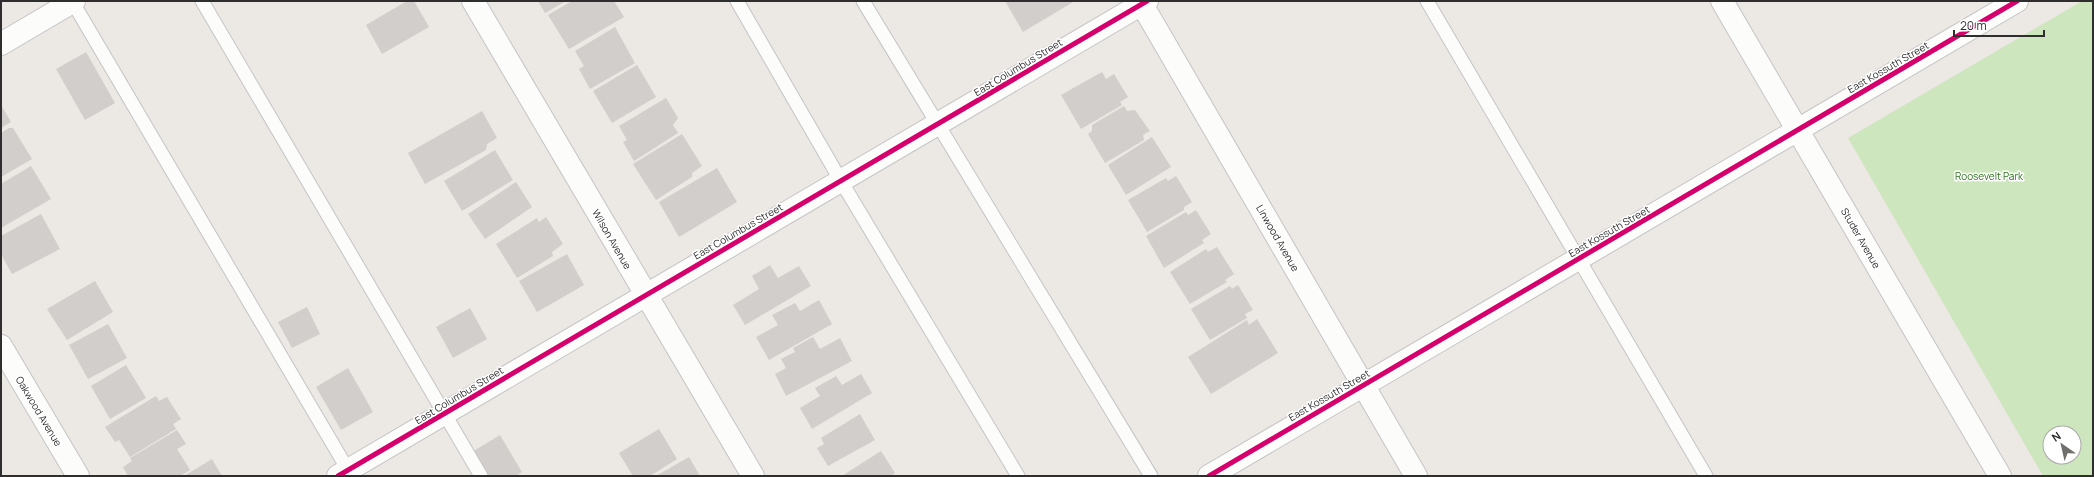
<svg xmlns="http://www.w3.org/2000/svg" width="2094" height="477" font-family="Manrope,sans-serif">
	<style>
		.green { fill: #cee6be; fill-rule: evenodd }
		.building { fill: #d1cecb }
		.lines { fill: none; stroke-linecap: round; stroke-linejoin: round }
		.lane-casing { stroke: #c5c4c5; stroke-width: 15 }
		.street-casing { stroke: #c5c4c5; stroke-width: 24 }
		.lane { stroke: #fcfcfb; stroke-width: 13 }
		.street { stroke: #fcfcfb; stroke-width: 22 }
		.cycleway-casing { stroke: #fff; stroke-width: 8 }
		.cycleway { stroke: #d6006c; stroke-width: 5 }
		.labels { text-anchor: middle; stroke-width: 3; stroke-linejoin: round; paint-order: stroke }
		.street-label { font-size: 10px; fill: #2e2e2e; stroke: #fff }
		.park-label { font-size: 10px; fill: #2c6e1b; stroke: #fff }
	</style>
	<rect width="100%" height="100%" fill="#ece8e4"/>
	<path class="green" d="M2082,1H2093V476H2043L1848,138ZM2050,433H2074V457H2050Z"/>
	<g class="building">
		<polygon points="407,1 414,1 429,27 382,54 366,25"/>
		<polygon points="538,1 566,1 545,13"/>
		<polygon points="572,1 614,1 624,17 569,49 548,15"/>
		<polygon points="1005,1 1075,1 1023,32"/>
		<polygon points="615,27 635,63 590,89 579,69 584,66 575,51"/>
		<polygon points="86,52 115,103 85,120 56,69"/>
		<polygon points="637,65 656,97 612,123 593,91"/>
		<polygon points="1102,72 1106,79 1114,74 1128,97 1120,102 1122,105 1081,129 1061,95"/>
		<polygon points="666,98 678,118 673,125 678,133 634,161 623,142 627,140 619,126"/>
		<polygon points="1,105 11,122 1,128"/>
		<polygon points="1124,106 1127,111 1135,110 1150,131 1143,135 1144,140 1105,163 1088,134 1092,131 1092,125"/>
		<polygon points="482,111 497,138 487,144 486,150 425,184 408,153"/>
		<polygon points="9,128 13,128 32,159 1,177 1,133"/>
		<polygon points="682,134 702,166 692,173 692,177 656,200 633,164"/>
		<polygon points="1152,137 1171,167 1126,195 1108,165"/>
		<polygon points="495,150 513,180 462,211 444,181"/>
		<polygon points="31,166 51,199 1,228 1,184"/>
		<polygon points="717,168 737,202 679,237 659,202"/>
		<polygon points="1176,176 1192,202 1184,207 1184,210 1147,232 1128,200 1166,178 1168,181"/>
		<polygon points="516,182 532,207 485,239 468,214"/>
		<polygon points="1196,210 1211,234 1202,240 1204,243 1164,268 1146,236 1186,212 1188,215"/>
		<polygon points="41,214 60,249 12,274 1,254 1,236"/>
		<polygon points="546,217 563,244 552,252 553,256 517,278 496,244 537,218 539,222"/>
		<polygon points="1217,247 1234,274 1225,280 1227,282 1190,304 1170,272 1206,249 1208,252"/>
		<polygon points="567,254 584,285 537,312 519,281"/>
		<polygon points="770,265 778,278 799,266 811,286 745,325 733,305 759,289 752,276"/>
		<polygon points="95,281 113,312 67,340 47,309"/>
		<polygon points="1238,285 1253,310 1245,314 1247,318 1210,340 1191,309 1230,286 1232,289"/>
		<polygon points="819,300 832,324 769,360 756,337 778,325 772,315 795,303 800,311"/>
		<polygon points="307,307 320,334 292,348 278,322"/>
		<polygon points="470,308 487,339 453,358 436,327"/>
		<polygon points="1257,319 1278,353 1211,394 1188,357 1247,320 1249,325"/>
		<polygon points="108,324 127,358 88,379 69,345"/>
		<polygon points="813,337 820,349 840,338 852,361 786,396 775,374 786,368 781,359 795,352 793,348"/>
		<polygon points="126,365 146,398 110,419 91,386"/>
		<polygon points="348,368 373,412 341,430 316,387"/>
		<polygon points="861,374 872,393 812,429 800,408 820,396 815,388 836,376 842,385"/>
		<polygon points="156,396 159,401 167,397 181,419 173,424 176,429 130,457 119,440 115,442 105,427"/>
		<polygon points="860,414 875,440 828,466 817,448 824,444 821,438"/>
		<polygon points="659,429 677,459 650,476 633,476 619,453"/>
		<polygon points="177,430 186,444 177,449 190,470 180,476 128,476 123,467 132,461 130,458"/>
		<polygon points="500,435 522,472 516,476 487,476 472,452"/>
		<polygon points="881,451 895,473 891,476 845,476 845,474"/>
		<polygon points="689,457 700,476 656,476"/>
		<polygon points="212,459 222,476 184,476"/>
	</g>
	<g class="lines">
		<defs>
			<g id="lane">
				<polyline points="72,1 351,475"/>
				<polyline points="202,1 481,476"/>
				<polyline points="737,1 841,181 1018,476"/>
				<polyline points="863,1 1151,476"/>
				<polyline points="1427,1 1706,476"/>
			</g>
			<g id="street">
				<polyline points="473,1 753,476"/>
				<polyline points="1140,1 1416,476"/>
				<polyline points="1722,1 2000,476"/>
				<polyline points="1,44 74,1"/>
				<polyline points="1,346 78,476"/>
				<polyline points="338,476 1147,1"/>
				<polyline points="1209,476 2017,1"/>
			</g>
		</defs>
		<use href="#lane" class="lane-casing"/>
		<use href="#street" class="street-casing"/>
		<use href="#lane" class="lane"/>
		<use href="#street" class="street"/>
		<defs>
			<g id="cycleway">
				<polyline points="338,476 1147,1"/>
				<polyline points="1209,476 2017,1"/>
			</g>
		</defs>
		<use href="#cycleway" class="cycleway-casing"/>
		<use href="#cycleway" class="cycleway"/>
	</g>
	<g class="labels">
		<g class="street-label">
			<text transform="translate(1018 67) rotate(-31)" y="4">East Columbus Street</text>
			<text transform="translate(1888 67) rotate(-30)" y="4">East Kossuth Street</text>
			<text transform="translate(738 231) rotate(-30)" y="4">East Columbus Street</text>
			<text transform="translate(1609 231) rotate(-30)" y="4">East Kossuth Street</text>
			<text transform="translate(1278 238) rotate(60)" y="4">Linwood Avenue</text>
			<text transform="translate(1861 238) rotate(60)" y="4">Studer Avenue</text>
			<text transform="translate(612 239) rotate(60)" y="4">Wilson Avenue</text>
			<text transform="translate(459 395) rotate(-31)" y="4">East Columbus Street</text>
			<text transform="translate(1329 395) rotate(-30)" y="4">East Kossuth Street</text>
			<text transform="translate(39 411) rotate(59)" y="4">Oakwood Avenue</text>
		</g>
		<g class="park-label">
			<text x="1989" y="180">Roosevelt Park</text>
		</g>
	</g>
	<rect width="2094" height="477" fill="none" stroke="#2e2e2e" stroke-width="4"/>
	<g transform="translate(2062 445) rotate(326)"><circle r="19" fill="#ffffff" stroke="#ababab"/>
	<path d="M0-3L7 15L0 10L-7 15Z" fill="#706f6e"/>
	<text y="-6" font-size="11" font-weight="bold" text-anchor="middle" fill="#2e2e2e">N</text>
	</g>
	<path d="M1954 30v6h90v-6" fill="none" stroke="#2e2e2e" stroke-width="2"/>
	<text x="1960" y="30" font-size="12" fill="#2e2e2e" stroke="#ffffff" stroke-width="3" paint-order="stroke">20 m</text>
</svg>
